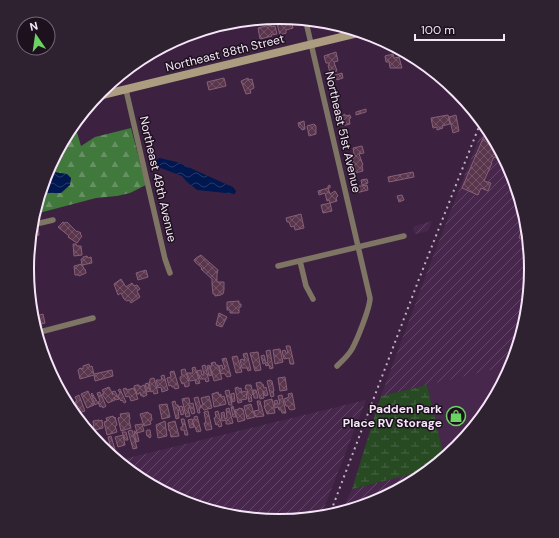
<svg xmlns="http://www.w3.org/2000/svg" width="559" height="538" font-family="'DM Sans',sans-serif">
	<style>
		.built { fill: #47284c }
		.industrial { fill: url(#industrial-furrows) }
		.forest { fill: url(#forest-firs) }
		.wetland { fill: url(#wetland-marsh) }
		.water { fill: url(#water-waves) }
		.building { fill: url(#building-cross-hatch); stroke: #875f78 }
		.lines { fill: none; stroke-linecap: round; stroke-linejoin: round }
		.street { stroke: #7f7564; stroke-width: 5.5 }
		.secondary { stroke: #ac9d81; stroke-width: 8 }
		.rail { stroke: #c3afc6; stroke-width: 2; stroke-dasharray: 2 4; stroke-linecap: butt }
		.labels { text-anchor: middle; stroke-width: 3; stroke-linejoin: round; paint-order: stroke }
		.street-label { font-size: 12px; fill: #f6e5f9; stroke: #1d111e }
		.poi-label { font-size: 12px; font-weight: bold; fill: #f6e5f9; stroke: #1d111e; text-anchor: end }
		.rim { fill: none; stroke: #f6e5f9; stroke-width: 2 }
	</style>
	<defs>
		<pattern id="industrial-furrows" width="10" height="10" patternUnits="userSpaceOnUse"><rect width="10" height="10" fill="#47284c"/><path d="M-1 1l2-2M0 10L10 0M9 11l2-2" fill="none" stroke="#624767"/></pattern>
		<pattern id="forest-firs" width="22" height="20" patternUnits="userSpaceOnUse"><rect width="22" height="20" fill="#41783c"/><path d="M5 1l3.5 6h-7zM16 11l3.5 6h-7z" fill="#669163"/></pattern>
		<pattern id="wetland-marsh" width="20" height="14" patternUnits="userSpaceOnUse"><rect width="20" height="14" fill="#274a23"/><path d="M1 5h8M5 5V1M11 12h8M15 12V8" fill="none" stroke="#476444"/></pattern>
		<pattern id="water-waves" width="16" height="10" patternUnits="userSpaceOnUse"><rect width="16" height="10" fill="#001750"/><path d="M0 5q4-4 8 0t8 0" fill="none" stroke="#26396a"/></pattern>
		<pattern id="building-cross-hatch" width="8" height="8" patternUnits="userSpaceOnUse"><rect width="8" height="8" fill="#5a364d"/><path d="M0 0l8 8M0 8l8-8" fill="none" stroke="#725367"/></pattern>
	</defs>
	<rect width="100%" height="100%" fill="#3c2240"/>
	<polygon class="built" points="512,365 458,447 444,456 427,385"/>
	<g class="industrial">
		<polygon points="483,128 512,173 531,269 512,365 381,396 429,267"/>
		<polygon points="432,221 428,231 415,234 413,228 415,226"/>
		<polygon points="366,400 322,513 279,521 183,502 120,460"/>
		<polygon points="420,472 376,502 343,508 352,489"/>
	</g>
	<polygon class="forest" points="131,128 146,185 130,193 117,196 96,198 39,213 47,172 76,129 81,146 95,137"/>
	<polygon class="wetland" points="427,385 444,456 420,472 352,489 381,396"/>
	<g class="water">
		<polygon points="159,158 177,162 228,185 233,187 236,191 235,194 197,190 186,181 182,176 158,167 155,165 155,161"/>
		<polygon points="48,171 67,174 71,178 70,185 61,193 48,193 43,190"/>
	</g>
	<g class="building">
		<polygon points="284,18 285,18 286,21 291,19 293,28 286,30 286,33 280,35 276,20"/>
		<polygon points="271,25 271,27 275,26 277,34 271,35 272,36 260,39 258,28"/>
		<polygon points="336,52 338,61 334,62 337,71 330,73 328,65 329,65 329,63 326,63 324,56"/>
		<polygon points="393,54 394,58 399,57 402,68 390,68 389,62 386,62 385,56"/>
		<polygon points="342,73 343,78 337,80 335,75"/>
		<polygon points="224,78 226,86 209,90 207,82"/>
		<polygon points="248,78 249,80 252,79 254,88 250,90 251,93 246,94 241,81"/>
		<polygon points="366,109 366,112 356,115 356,112"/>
		<polygon points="345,114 345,116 350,115 351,118 349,118 350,124 342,126 340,117"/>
		<polygon points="448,115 450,124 442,126 443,128 437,130 437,127 433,128 431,118"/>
		<polygon points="456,115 459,131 453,133 449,117"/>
		<polygon points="304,121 305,129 302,130 301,128 299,127 298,123"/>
		<polygon points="314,124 316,126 316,134 309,136 307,126"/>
		<polygon points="484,136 490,138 502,157 501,159 494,157 491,163 492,163 484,181 491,183 488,191 481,188 478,195 462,188"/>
		<polygon points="362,146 364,153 359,154 363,165 362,165 363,171 355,173 350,155 354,154 353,148"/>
		<polygon points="413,172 414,177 389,182 388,177"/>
		<polygon points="367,179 368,183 362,185 361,180"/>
		<polygon points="330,185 330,188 328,188 330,194 335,191 338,196 336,198 337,201 330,203 329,200 327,201 325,193 319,195 318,191 328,188 328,186"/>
		<polygon points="367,185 368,190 356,193 354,187"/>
		<polygon points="402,195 404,200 399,202 397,196"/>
		<polygon points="330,203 332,211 323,213 321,205"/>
		<polygon points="301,214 304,228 295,230 294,226 291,227 289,222 287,222 286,218"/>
		<polygon points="63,222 65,223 67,222 77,232 77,231 81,233 80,234 82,236 77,243 68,237 69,236 58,227"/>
		<polygon points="523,225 526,239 519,238"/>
		<polygon points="38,226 39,235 34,237 36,227"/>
		<polygon points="73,244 76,244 77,246 81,246 82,255 74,256"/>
		<polygon points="201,255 218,270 217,274 217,282 224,282 224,290 223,294 221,294 221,295 215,296 215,294 213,294 212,284 212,279 201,269 202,268 195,262 194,260 196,258"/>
		<polygon points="87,256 88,258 91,257 92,263 82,265 81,259 83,259 83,257"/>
		<polygon points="82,264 84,269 85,269 86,273 79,276 79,275 75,275 74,266"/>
		<polygon points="146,270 148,277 138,280 136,273"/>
		<polygon points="32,274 34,281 30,282 29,275"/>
		<polygon points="121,279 126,287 132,283 134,286 137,285 140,289 137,291 140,297 131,303 129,300 127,301 124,299 121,293 118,295 114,284"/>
		<polygon points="239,301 239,304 241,304 241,307 239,307 239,313 230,313 230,310 227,310 227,302"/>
		<polygon points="219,313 227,317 222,327 216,325"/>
		<polygon points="43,314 45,323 41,324 42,327 39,328 37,316"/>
		<polygon points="286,346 290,346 294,364 290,364 289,358 284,359 282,351 285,350 286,353 288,353"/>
		<polygon points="280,349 283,362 275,364 273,350"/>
		<polygon points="270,350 273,368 270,369 269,365 266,366 265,363 263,364 261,356 264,355 266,363 268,362 266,351"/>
		<polygon points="258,352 261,370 255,371 250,353"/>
		<polygon points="247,353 251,370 248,371 247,368 242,368 240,360 243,359 244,361 245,361 243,354"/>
		<polygon points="237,356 242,372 236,373 232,357"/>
		<polygon points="226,358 231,376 227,377 224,373 221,374 219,366 222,365 223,369 225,368 222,359"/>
		<polygon points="215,362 216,365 218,365 222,379 214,381 210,366 212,366 211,363"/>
		<polygon points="89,364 90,367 92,366 94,374 112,370 113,376 95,381 94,375 80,379 78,370 80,368 83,369 83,366"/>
		<polygon points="205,365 209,381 206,382 205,379 200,379 197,371 201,370 202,375 204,375 202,366"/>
		<polygon points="209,365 212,375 209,376 207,366"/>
		<polygon points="195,367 200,383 196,384 195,380 190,381 187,373 193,373 192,368"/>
		<polygon points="185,369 189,382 189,386 185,387 184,383 182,384 180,379 180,377 182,376 181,370"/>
		<polygon points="174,371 179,388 175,389 174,387 172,387 171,385 169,386 167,378 171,377 170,372"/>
		<polygon points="164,375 168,390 162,392 161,387 158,388 156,380 162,380 161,376"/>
		<polygon points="285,377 287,390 280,391 278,378"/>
		<polygon points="154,378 158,393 154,394 153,391 151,392 149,382 150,381 150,379"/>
		<polygon points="270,380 272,381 274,391 273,391 274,396 271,397 267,381"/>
		<polygon points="261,382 261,384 263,384 264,388 266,387 268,395 265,396 263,391 264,398 260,399 256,383"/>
		<polygon points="148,383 150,391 147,392 145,384"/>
		<polygon points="137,385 139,385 140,387 144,385 147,395 143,397 143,395 141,396 140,392 139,394 137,394 134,386"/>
		<polygon points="246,385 251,385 253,394 251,396 252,401 249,402 247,389 245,389"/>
		<polygon points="109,387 113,395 112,392 115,391 119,399 116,400 114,397 115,400 108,403 102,394 104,394 102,390"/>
		<polygon points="238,387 239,389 241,388 242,393 242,392 246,391 247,399 241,400 242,402 238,403 235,388"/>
		<polygon points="126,388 127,390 134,388 138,399 131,401 129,396 126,397 123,389"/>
		<polygon points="120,389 126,402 124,403 122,400 121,401 118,396 120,393 118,390"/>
		<polygon points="229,390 232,405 229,405 225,391"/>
		<polygon points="253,390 256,390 258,398 254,398"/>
		<polygon points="88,391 94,405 87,408 81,394"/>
		<polygon points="100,392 106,406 103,408 102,406 100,407 98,402 100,401 97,393"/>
		<polygon points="218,392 219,395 221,394 221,397 224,396 226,404 214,407 212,394"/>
		<polygon points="92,393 98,403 95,405 91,394"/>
		<polygon points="234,393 235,401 232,402 231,394"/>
		<polygon points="292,393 295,409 291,410 289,409 288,406 286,406 284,399 289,397 288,394"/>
		<polygon points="79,395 85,411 79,413 75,402 77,401 75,397"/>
		<polygon points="282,395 286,413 282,413 281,410 279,410 278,407 275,408 274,401 277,400 278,404 280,404 278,396"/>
		<polygon points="209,396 212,408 204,410 201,406 203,405 201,398"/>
		<polygon points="198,397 201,408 199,408 200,413 198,413 194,398"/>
		<polygon points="186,398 189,398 190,404 193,403 195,413 192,414 189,405 190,408 188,408 190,416 186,417 182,399"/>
		<polygon points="272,399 275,413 267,414 264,406 265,406 264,401"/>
		<polygon points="175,401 176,405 178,405 180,410 178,410 179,418 176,419 172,402"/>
		<polygon points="257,401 260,401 264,416 256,417 254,411 259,410"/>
		<polygon points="167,404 170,417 162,419 159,405"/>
		<polygon points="251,404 255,417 247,419 244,406"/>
		<polygon points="182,406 184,414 181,415 179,407"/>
		<polygon points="233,406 236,417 233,417 231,407"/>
		<polygon points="229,408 233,423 229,424 226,424 226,420 222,421 221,413 224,412 225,419 227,418 226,409"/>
		<polygon points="239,408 243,409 245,420 238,422 235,410 239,409"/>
		<polygon points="208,411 212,429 208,430 206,430 204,423 206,423 204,412"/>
		<polygon points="218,411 222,426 219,427 218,424 216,425 214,418 216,417 215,412"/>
		<polygon points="148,412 149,414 151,414 152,420 150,421 151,424 144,426 140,414"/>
		<polygon points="127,413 129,413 130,419 129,420 131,428 121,431 118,418 121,417 120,414"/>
		<polygon points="113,416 114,418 115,417 117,425 115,426 117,432 107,435 104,422 107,421 106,418"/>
		<polygon points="197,416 201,431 197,432 192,420 194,420 194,417"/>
		<polygon points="184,419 188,435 185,435 184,430 181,430 181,427 183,427 181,419"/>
		<polygon points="192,419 194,427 190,428 188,420"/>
		<polygon points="99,420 99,421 102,420 103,428 95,430 96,437 95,438 91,430 94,429 93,421"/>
		<polygon points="165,421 167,436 158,438 156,425"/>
		<polygon points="175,421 179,436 171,437 170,431 169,431 168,423"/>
		<polygon points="142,424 144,431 137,433 135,425"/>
		<polygon points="132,430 137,448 133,449 128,431"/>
		<polygon points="147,430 150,430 151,437 149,438 149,436 147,436 146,432"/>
		<polygon points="134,431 135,431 136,434 137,433 139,441 136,442"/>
		<polygon points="122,432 126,432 128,440 125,440"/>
		<polygon points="123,435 125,445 118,447 115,437"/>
		<polygon points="111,436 116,453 112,454 111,451 108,451 106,446 110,445 108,437"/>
		<polygon points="100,439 100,441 102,441 104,449 101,447 96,440"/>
	</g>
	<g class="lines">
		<g class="street">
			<path d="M306,22L370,298C370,308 357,340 352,349C348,356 342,361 337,366"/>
			<polyline points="126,90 165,259 170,273"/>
			<polyline points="511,183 513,177"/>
			<polyline points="36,224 53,220"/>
			<polyline points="300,261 306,286 313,299"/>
			<polyline points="278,266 404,236"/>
			<polyline points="40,332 93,318"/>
		</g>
		<polyline class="secondary" points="98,96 358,33"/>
		<polyline class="rail" points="331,511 419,279 480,124"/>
	</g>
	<defs>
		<symbol id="shop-ring" viewBox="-11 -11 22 22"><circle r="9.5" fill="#1d111e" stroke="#6cd362" stroke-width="1.5"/><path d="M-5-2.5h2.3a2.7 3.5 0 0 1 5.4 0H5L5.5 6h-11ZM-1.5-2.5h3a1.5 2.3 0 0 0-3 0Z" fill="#6cd362"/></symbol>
	</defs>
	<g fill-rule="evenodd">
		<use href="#shop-ring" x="445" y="405" width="22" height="22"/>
	</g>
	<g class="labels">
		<g class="street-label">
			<text transform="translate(225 53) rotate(-14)" y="4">Northeast 88th Street</text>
			<text transform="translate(343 132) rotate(77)" y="4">Northeast 51st Avenue</text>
			<text transform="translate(158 179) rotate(77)" y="4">Northeast 48th Avenue</text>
		</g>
		<g class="poi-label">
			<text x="442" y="413">Padden Park<tspan x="442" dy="14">Place RV Storage</tspan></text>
		</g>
	</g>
	<path d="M0 0H559V538H0ZM34 269a245 245 0 1 1 490 0a245 245 0 1 1-490 0Z" fill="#2e2230" fill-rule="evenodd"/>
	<path class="rim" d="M34 269a245 245 0 1 1 490 0a245 245 0 1 1-490 0Z"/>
	<g transform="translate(36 36) rotate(347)"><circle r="19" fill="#1d111e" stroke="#746676"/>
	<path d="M0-3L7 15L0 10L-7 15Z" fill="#6cd362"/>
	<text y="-6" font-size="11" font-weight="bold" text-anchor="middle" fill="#f6e5f9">N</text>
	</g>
	<path d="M415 34v6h89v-6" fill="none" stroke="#f6e5f9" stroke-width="2"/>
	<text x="421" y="34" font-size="12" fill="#f6e5f9" stroke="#1d111e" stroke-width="3" paint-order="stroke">100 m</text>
</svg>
